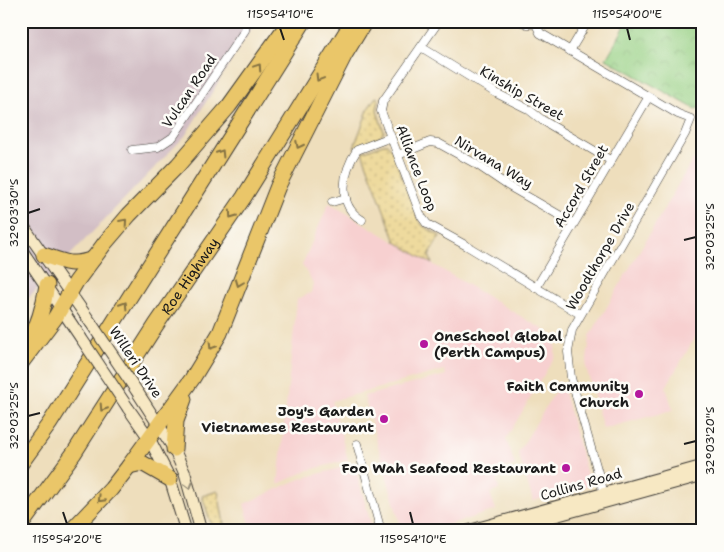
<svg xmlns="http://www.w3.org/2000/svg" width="724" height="552" font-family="'Shantell Sans',sans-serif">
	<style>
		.built { fill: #f7d0d0 }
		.industrial { fill: #d2bec5 }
		.sand { fill: url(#sand-dots); stroke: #857b5d }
		.park { fill: url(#park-crowns); stroke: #5a7650 }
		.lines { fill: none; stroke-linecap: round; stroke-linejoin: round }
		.street-casing { stroke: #3c3934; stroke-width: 9 }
		.secondary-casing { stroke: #3c3934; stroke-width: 13 }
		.highway-casing { stroke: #3c3934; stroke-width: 17 }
		.street { stroke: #fff; stroke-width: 8 }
		.secondary { stroke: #f7e8c3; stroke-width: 11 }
		.highway { stroke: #eac669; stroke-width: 15 }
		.secondary-bridge-casing { stroke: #3c3934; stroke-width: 13; stroke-linecap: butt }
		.secondary-bridge { stroke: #f7e8c3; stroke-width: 11 }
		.oneway { stroke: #837142 }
		.oneway2 { stroke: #948c78 }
		.ticks { fill: none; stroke: #1c1c1c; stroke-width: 2 }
		.poi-dot { fill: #b5179e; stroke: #fdfcf7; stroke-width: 2 }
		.labels { text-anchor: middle; stroke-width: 5; stroke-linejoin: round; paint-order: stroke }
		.street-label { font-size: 14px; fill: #1c1c1c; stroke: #fdfcf7 }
		.poi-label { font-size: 14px; font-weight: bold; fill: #1c1c1c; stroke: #fdfcf7; text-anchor: end }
		.neatline { fill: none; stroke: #1c1c1c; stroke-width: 2 }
		.ticks-label { font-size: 12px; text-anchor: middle; fill: #1c1c1c }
	</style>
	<defs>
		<pattern id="sand-dots" width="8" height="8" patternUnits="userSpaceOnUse" patternTransform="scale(1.25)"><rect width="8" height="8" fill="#eeda9e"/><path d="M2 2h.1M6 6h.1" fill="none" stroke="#ccba88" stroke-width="1.8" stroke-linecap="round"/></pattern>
		<pattern id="park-crowns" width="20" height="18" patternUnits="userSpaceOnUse" patternTransform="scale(1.25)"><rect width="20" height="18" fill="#97d084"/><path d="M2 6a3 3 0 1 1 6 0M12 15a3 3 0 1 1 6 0" fill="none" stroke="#82b271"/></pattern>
	</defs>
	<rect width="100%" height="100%" fill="#fdfcf7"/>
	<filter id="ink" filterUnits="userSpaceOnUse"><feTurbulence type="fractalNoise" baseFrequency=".02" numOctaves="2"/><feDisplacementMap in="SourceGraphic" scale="10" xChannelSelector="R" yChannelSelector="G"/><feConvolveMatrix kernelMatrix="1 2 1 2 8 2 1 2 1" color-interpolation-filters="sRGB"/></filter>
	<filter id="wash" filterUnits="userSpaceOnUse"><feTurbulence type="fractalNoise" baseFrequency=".0096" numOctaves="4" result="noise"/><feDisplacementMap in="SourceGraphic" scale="20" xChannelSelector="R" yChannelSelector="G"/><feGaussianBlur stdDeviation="1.12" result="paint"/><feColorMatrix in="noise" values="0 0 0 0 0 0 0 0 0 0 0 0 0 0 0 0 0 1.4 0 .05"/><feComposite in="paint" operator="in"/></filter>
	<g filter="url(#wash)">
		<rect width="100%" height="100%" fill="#eedebc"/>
		<g class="built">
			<polygon points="693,159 703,165 703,324 666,387 673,410 603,429 586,367 590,336"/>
			<polygon points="329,203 556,337 555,356 506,439 515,465 504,468 500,471 497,480 499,490 490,493 496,510 428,531 402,531 364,396 446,375 444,370 332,401 348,460 309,470 278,484 297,299 311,293 313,283 302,265"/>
			<polygon points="561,382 590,485 533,501 518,453"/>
			<polygon points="354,464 373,531 252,531 244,504 300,479"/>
		</g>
		<polygon class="industrial" points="21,21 256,21 185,136 24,303 21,310"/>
		<g class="sand">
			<polygon points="376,97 379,99 377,111 384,132 379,138 354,147 369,107"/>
			<polygon points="383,144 387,144 391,148 419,221 423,226 440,236 429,255 432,264 396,242 362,152"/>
			<polygon points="218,491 224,524 222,528 213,530 202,496"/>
		</g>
		<polygon class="park" points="628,21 703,21 703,107 695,109 606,59"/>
	</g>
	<g filter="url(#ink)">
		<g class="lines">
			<defs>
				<g id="street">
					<polyline points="439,21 383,101 381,111 421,216 427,224 467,246 580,314"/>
					<polyline points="520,21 527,24 536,24 540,33 678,114 691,119 685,134 572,330 568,352 571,378 605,497"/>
					<polyline points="421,47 496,93 528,109 542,120 610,160"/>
					<polyline points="570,51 588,21"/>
					<polyline points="132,150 158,147 173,137 245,30 246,21"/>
					<polyline points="398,155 430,142 438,143 476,164 507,185 573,223"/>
					<polyline points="332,202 346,198"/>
					<path d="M362,220C336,205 343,171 357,150L391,137"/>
					<polyline points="536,288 648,98"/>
					<polyline points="357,444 381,531"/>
				</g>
				<g id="secondary">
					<polyline points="21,223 91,323"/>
					<polyline points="21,249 81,338"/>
					<polyline points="138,393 174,449 185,474 201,531"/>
					<polyline points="128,408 149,438 170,479 186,531"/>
					<polyline points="468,531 703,466"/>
					<polyline points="501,531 703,475"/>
				</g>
				<g id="highway">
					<path d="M44,255C63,262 73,267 93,259"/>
					<path d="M29,342C39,324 44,305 47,285"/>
					<polyline points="21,363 55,318 76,282 105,243 129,215 178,165 229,106 290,21"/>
					<polyline points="174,449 176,421 184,399"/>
					<polyline points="21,463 50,423 304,21"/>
					<polyline points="129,466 142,463 170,479"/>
					<path id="s1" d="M21,525L74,453L156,325L244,197L353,21"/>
					<polyline points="71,531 111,489 129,466 192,379 220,333 278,186 345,54 365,21"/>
				</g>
			</defs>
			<use href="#street" class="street-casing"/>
			<use href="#secondary" class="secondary-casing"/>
			<use href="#highway" class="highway-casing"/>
			<use href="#street" class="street"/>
			<use href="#secondary" class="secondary"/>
			<use href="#highway" class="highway"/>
			<defs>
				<g id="secondary-bridge">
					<polyline points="91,323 138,393"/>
					<polyline points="81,338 128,408"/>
				</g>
			</defs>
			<use href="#secondary-bridge" class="secondary-bridge-casing"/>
			<use href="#secondary-bridge" class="secondary-bridge"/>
		</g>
		<defs><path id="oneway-chevron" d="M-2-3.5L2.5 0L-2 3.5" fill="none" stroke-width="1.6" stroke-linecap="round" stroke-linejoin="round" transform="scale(1.25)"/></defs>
		<g class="oneway">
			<use href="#oneway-chevron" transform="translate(258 67) rotate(-56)"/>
			<use href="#oneway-chevron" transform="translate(319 78) rotate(121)"/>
			<use href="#oneway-chevron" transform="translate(299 145) rotate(117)"/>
			<use href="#oneway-chevron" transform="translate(221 153) rotate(-58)"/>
			<use href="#oneway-chevron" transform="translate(232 215) rotate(125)"/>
			<use href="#oneway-chevron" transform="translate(124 222) rotate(-49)"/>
			<use href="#oneway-chevron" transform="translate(239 283) rotate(111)"/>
			<use href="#oneway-chevron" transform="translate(124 305) rotate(-58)"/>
			<use href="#oneway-chevron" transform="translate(212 346) rotate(122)"/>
			<use href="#oneway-chevron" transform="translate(103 408) rotate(123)"/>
			<use href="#oneway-chevron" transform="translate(101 499) rotate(134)"/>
		</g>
		<use class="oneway2" href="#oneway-chevron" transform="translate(189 486) rotate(74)"/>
	</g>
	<path class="ticks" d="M280,28L284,40M627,28L630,40M28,213L40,209M684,240L696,237M28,416L40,413M684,444L696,441M63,512L67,524M410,512L413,524"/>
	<g class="poi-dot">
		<circle cx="424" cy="344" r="5"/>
		<circle cx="639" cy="394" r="5"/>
		<circle cx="384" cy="419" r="5"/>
		<circle cx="566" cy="468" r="5"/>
	</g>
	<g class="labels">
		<g class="street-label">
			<text transform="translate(189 91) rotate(-56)" y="5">Vulcan Road</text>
			<text transform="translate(522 93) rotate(30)" y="5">Kinship Street</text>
			<text transform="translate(494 162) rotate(31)" y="5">Nirvana Way</text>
			<text transform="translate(417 168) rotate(69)" y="5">Alliance Loop</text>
			<text transform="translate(581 186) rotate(-60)" y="5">Accord Street</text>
			<text transform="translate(600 256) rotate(-60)" y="5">Woodthorpe Drive</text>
			<text dy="5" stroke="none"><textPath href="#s1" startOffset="301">Roe Highway</textPath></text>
			<text transform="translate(136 362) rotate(56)" y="5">Willeri Drive</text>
			<text transform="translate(581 484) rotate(-16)" y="5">Collins Road</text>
		</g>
		<g class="poi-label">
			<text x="434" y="341" text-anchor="start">OneSchool Global<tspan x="434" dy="16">(Perth Campus)</tspan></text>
			<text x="629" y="391">Faith Community<tspan x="629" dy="16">Church</tspan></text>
			<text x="374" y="416">Joy's Garden<tspan x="374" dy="16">Vietnamese Restaurant</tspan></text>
			<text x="556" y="473">Foo Wah Seafood Restaurant</text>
		</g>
	</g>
	<rect width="724" height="552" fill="none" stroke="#fdfcf7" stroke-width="55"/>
	<rect x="28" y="28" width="668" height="496" class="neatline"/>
	<g class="ticks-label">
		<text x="280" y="18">115°54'10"E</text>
		<text x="627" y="18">115°54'00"E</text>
		<text transform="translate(14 213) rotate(-90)" y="4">32°03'30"S</text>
		<text transform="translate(710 237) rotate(-90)" y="4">32°03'25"S</text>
		<text transform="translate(14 416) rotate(-90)" y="4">32°03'25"S</text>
		<text transform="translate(710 441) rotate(-90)" y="4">32°03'20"S</text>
		<text x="67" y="543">115°54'20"E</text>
		<text x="413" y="543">115°54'10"E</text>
	</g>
</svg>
